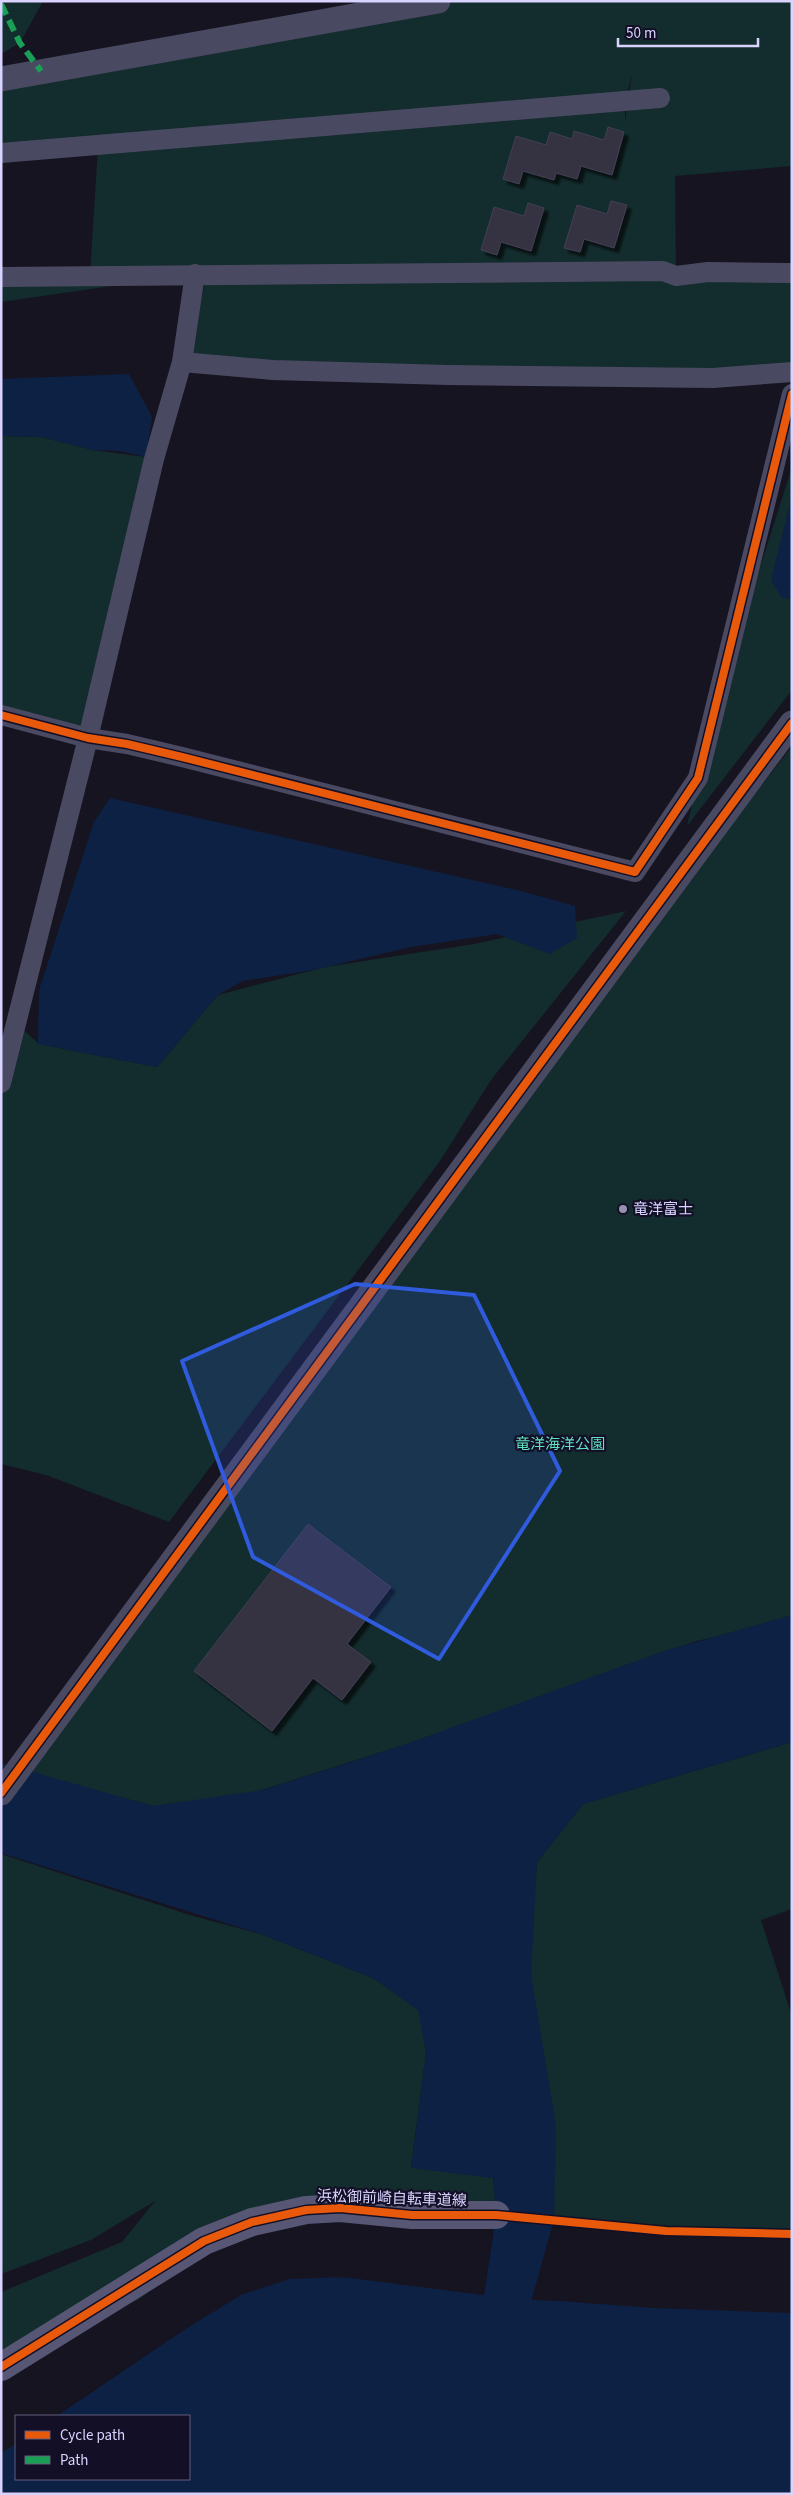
<svg xmlns="http://www.w3.org/2000/svg" width="793" height="2495" font-family="'Source Sans 3','Noto Sans JP',sans-serif">
	<style>
		.green { fill: #132c2d; fill-rule: evenodd }
		.water { fill: #0d2144 }
		.pier { fill: #161421 }
		.building { fill: #343243; stroke: #433f54; filter: url(#shadow) }
		.lines { fill: none; stroke-linecap: round; stroke-linejoin: round }
		.minor { stroke: #4a4962; stroke-width: 20 }
		.tertiary { stroke: #4a4962; stroke-width: 25 }
		.secondary { stroke: #575674; stroke-width: 28 }
		.quiet { stroke: #1a9f57; stroke-width: 6; stroke-dasharray: 12 6; stroke-linecap: butt }
		.cycleway-casing { stroke: #130f26; stroke-width: 11 }
		.cycleway { stroke: #e8590c; stroke-width: 8 }
		.marked { fill: #305bdc; fill-opacity: 0.2; stroke: #305bdc; stroke-width: 4; stroke-linejoin: round }
		.poi-dot { fill: #9591b1; stroke: #130f26; stroke-width: 2 }
		.labels { text-anchor: middle; stroke-width: 4.5; stroke-linejoin: round; paint-order: stroke }
		.poi-label { font-size: 15px; fill: #d9d4ff; stroke: #130f26; text-anchor: start }
		.park-label { font-size: 15px; fill: #5fe0c0; stroke: #130f26 }
		.street-label { font-size: 15px; fill: #d9d4ff; stroke: #130f26 }
	</style>
	<defs>
		<filter id="shadow"><feDropShadow dx="4.5" dy="4.5" stdDeviation="1" flood-color="#0009"/></filter>
	</defs>
	<rect width="100%" height="100%" fill="#161421"/>
	<g class="green">
		<polygon points="1,1 43,1 20,43 1,54"/>
		<path d="M438,1H792V166L675,176L676,275L792,273V366L651,377L182,362L208,274H195L1,302V279L90,275L98,146L1,153V78ZM632,74L625,122V102Z"/>
		<polygon points="1,436 42,437 93,450 146,457 88,738 1,716"/>
		<polygon points="792,467 792,690 687,826 713,716"/>
		<polygon points="792,746 792,1618 693,1642 464,1726 230,1800 153,1806 19,1771 346,1328"/>
		<polygon points="626,911 491,1080 440,1161 169,1522 46,1475 1,1464 1,1089 16,1023 39,1044 157,1067 218,995 325,967 474,944"/>
		<polygon points="792,1742 792,1909 761,1920 792,2016 792,2235 644,2229 554,2220 514,1992 533,1912 537,1862 583,1804"/>
		<polygon points="1,1854 193,1916 261,1934 375,1979 419,2010 426,2053 411,2167 493,2178 496,2215 373,2215 227,2231 138,2300 65,2328 1,2367 1,2292 122,2242 155,2201 91,2240 1,2274"/>
	</g>
	<g class="water">
		<polygon points="129,374 152,417 146,457 120,451 93,450 42,437 1,436 1,379"/>
		<polygon points="792,496 792,599 782,598 771,580"/>
		<polygon points="110,798 521,891 575,906 577,938 550,954 497,934 411,947 313,970 243,981 218,995 157,1067 38,1044 39,990 94,822"/>
		<polygon points="792,1615 792,1742 583,1804 537,1862 531,1974 556,2127 554,2220 532,2299 654,2308 792,2313 792,2494 1,2494 1,2453 16,2444 16,2479 189,2479 189,2416 57,2416 229,2299 282,2280 314,2276 352,2278 484,2295 496,2215 493,2178 411,2168 426,2053 418,2010 375,1979 261,1934 1,1853 1,1763 153,1806 263,1790 398,1747 664,1651"/>
	</g>
	<g class="pier">
		<polygon points="494,2215 496,2215 484,2295 344,2277 290,2279 241,2295 184,2330 55,2416 227,2297 281,2278 314,2273 352,2275 482,2293"/>
		<polygon points="554,2220 557,2220 535,2297 596,2302 532,2300"/>
	</g>
	<g class="building">
		<polygon points="608,127 624,132 612,175 581,166 577,179 556,173 554,180 523,171 519,184 503,179 516,136 546,145 550,132 572,139 574,131 604,140"/>
		<polygon points="611,201 627,205 614,248 584,239 580,252 564,248 577,205 607,214"/>
		<polygon points="528,203 544,208 531,251 501,242 497,255 481,250 494,207 524,216"/>
		<polygon points="308,1524 391,1587 347,1644 371,1662 342,1700 313,1678 272,1731 194,1671"/>
	</g>
	<g class="lines">
		<g class="minor">
			<polyline points="1,153 660,98"/>
			<polyline points="1,277 663,271 676,276 708,272 792,273"/>
			<polyline points="182,362 273,370 448,375 713,378 792,372"/>
			<polyline points="1,715 88,738 127,744 182,757 635,872 698,778 792,394"/>
			<polyline points="1,1083 88,738 154,459 182,362 195,274"/>
		</g>
		<g class="tertiary">
			<polyline points="1,79 438,1"/>
			<polyline points="1,1793 792,723"/>
		</g>
		<polyline class="secondary" points="1,2367 204,2241 252,2222 306,2210 340,2208 412,2215 496,2215"/>
		<polyline class="quiet" points="1,4 20,43 41,71"/>
		<defs>
			<g id="cycleway">
				<polyline points="1,715 88,738 127,744 182,757 635,872 698,778 792,394"/>
				<polyline points="1,1793 792,723"/>
				<polyline points="1,2367 204,2241 252,2222 306,2210 340,2208 412,2215 496,2215 666,2231 792,2234"/>
			</g>
		</defs>
		<use href="#cycleway" class="cycleway-casing"/>
		<use href="#cycleway" class="cycleway"/>
	</g>
	<path class="marked" d="M355,1284L474,1295L560,1471L439,1659L253,1557L182,1361Z"/>
	<circle class="poi-dot" cx="623" cy="1209" r="5"/>
	<g class="labels">
		<g class="poi-label">
			<text x="633" y="1214">竜洋富士</text>
		</g>
		<g class="park-label">
			<text x="560" y="1449">竜洋海洋公園</text>
		</g>
		<g class="street-label">
			<text transform="translate(392 2198) rotate(2)" y="5">浜松御前崎自転車道線</text>
		</g>
	</g>
	<rect width="793" height="2495" fill="none" stroke="#d9d4ff" stroke-width="5"/>
	<rect x="15" y="2415" width="175" height="65" fill="#130f26" stroke="#625e7d"/>
	<rect x="25" y="2431" width="25" height="8" fill="#e8590c" stroke="#625e7d"/>
	<text x="60" y="2440" font-size="15" fill="#d9d4ff">Cycle path</text>
	<rect x="25" y="2456" width="25" height="8" fill="#1a9f57" stroke="#625e7d"/>
	<text x="60" y="2465" font-size="15" fill="#d9d4ff">Path</text>
	<path d="M618 38v8h140v-8" fill="none" stroke="#d9d4ff" stroke-width="2.5"/>
	<text x="626" y="38" font-size="15" fill="#d9d4ff" stroke="#130f26" stroke-width="4" paint-order="stroke">50 m</text>
</svg>
